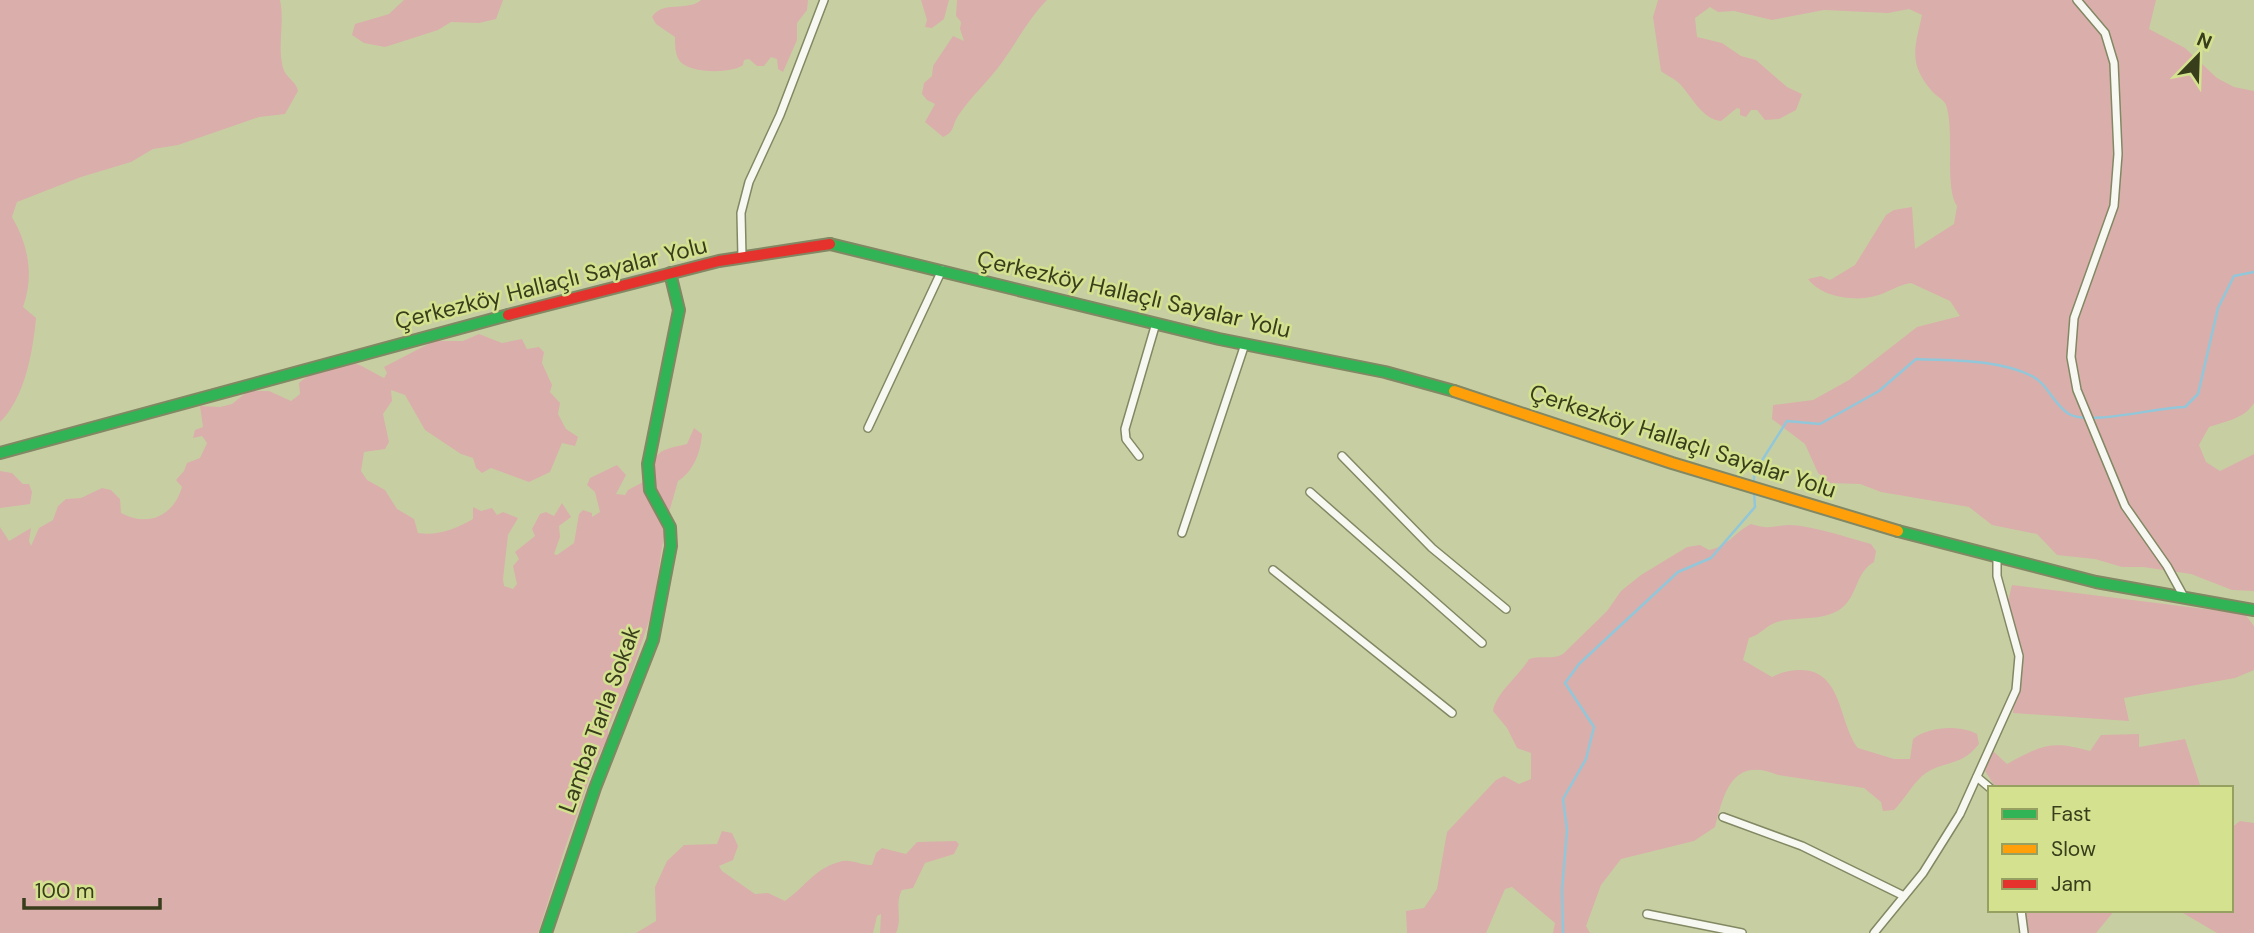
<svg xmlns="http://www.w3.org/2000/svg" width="2254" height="933" font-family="'DM Sans',sans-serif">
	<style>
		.green { fill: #daaeab }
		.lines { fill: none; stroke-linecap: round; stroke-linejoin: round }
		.stream { stroke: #92c7d9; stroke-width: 2.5 }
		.street-casing { stroke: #828863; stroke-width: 10 }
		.fast-casing { stroke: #828863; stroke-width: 14 }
		.slow-casing { stroke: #828863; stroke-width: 14 }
		.jam-casing { stroke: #828863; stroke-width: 14 }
		.street { stroke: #f7f8f1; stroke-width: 7 }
		.fast { stroke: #30b455; stroke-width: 10 }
		.slow { stroke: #ff9f0a; stroke-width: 10 }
		.jam { stroke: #e5322d; stroke-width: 10 }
		.labels { text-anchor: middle; stroke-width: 5; stroke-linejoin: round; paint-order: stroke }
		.street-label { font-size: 23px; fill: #383d1b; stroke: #d4e28f }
	</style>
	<rect width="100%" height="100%" fill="#c7cfa2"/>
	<g class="green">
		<path d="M0,0H280C285,23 277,45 283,68C286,78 296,81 298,91L285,114L259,117L178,145L153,149L131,162L81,177L17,202L12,217C29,246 34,277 23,307L36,318C33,351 25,398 0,422Z"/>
		<polygon points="404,0 503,0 496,19 479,23 451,22 438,30 385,47 364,43 352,35 355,24 389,14"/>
		<path d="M701,0H808L807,10L797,23V40L783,72L778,69L777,59L771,57L764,66H757L749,59L744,60L743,65C731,74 688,74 679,60C675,54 675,44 675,37L656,24L652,17C662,0 688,12 701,0Z"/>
		<polygon points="921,0 949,0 944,19 932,28 925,27 927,20"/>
		<path d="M957,0H1047C1029,18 1018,40 1003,61C990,80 971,96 958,116C952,125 955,132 943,137L925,122L935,104L927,100L922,94L924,83L932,76L933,66L953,36L964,41L960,29L961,22L956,16Z"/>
		<path d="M1658,0H2156L2149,29L2185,48L2217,78L2234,87L2254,91V403C2244,419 2226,421 2209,427L2199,445L2206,462L2220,471L2254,454V591L2232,590L2191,574L2143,567H2122L2095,559L2057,555L2037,534L1992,525L1969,507L1881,492L1860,484L1830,483L1818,473L1805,444L1772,419L1773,405L1813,400L1849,380L1917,327L1960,316L1950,301L1911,283C1897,285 1888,293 1875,296C1855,302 1821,297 1808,279L1821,276L1830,280L1855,265L1886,215L1894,210L1912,207L1915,249L1954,224L1957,206C1944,188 1955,131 1946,105C1944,99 1935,96 1931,90C1908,63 1915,47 1922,15L1909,9L1888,13L1824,10L1772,20L1734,11L1718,12L1710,7L1695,18L1697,37L1722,43L1741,56L1756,60L1787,87L1802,94L1796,110L1779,119L1765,120L1757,110H1751L1746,117L1740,115V109L1737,108L1721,121C1703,120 1691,96 1680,84C1674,78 1667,76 1661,71L1653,17Z"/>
		<path d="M479,334L502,343L522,339L527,349L539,347L544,352L542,363L552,385L550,392L560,403L558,414L566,429L578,437L575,446L562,443L550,472L529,482L491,468L482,473L476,468L473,458L461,454L425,430L405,395L391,390L392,401L383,414L389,442L385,449L364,452L361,471L367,480L385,490L397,509L414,519L418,533C438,536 456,529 473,519V507L481,511L492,508L497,515L503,512L518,518L508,535L503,579L504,586L513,589L517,584L513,566L519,559L515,552L535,536L532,529L540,514L546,512L554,516L562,503L571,517L559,526L560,537L554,554L557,555L574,543L579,514L583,510L592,513V517L600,512L595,492L587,485L590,478L617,465L626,475L616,494L625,495L628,490L647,480C656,450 657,451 687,444L694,428L702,434C701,452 693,472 678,481L666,523L652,612L626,689L608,728V737L595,763L565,848L538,933H0V527L9,541L31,528L29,541L31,546L39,528L53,520L58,506L66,499L81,498L102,488L111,490L120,499L121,513C149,528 174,515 182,487L176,480L184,471L187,463L200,458L207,443L202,436L193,438L195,430L203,427L200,406L220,407L232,404L248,391H269L291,401L300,394L299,383C310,373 336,360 353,363C361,364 375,374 384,378L387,373L384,367L434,341H463Z"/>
		<polygon points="0,471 12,473 23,484 29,484 32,492 30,504 0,508"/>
		<path d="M1751,524C1770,530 1771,526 1789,525C1810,525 1849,538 1871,544L1876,551L1874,562C1856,572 1858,593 1844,606C1828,622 1797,616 1777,622C1767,625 1760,635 1749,638L1743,660L1772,677C1782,672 1787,671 1798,670C1843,668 1838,722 1858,748L1894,759H1910L1913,739C1930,726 1959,725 1977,734L1979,744C1959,769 1943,759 1922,776C1912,785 1904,800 1894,810L1883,811L1881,802L1864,788L1778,775C1733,756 1724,791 1715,827L1694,841L1621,859L1601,885L1586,926L1590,933H1553L1555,923L1512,887L1505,889L1486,933H1407L1406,911L1424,908L1437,889L1447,832L1496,780L1504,776L1519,784L1531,779V753L1517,748L1507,728L1493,711C1496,693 1519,676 1529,659C1541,655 1553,660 1563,654L1607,611L1621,591L1641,575L1687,547L1700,545L1709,550C1727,547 1735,532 1751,524Z"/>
		<polygon points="2012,585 2245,614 2254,626 2254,670 2235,678 2124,698 2129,721 2013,713 2017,643 2007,605"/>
		<path d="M2139,734V747L2185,739L2201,788H1996L1985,771L1992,750L2007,764C2042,745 2051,740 2090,751L2101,735Z"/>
		<polygon points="2240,821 2254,823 2254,933 2217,933 2178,910 2231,910 2231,828"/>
		<path d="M722,831L732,833L738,846L733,860L719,866L722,871L755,894L768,893L785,901C805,887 814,869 839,862C851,858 861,866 872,865L876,853L882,848L906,854L917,842L956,841L959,844L954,854L925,863L913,888L902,890C894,904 903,918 896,933H880L881,914L877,916L873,933H636L656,921L655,887L667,861L684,845L717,844Z"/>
		<polygon points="2023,910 2115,910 2096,933 2025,933"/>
	</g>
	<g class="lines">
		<g class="stream">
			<path d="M1754,485V473L1787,421L1820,424L1879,391L1916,359C1953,361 1997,359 2032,376C2047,383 2054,405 2069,414C2089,426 2157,407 2185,407L2198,394L2218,308L2234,276L2254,272"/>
			<polyline points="1563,933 1562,890 1567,830 1563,799 1586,759 1594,727 1565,683 1579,664 1678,572 1711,558 1755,507 1754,492"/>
		</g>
		<defs>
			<g id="street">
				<polyline points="2077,0 2105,33 2114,63 2118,154 2114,206 2074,318 2071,357 2077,390 2125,506 2167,566 2184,597"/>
				<polyline points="742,257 741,213 749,182 780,115 824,0"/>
				<polyline points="868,428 942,270"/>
				<polyline points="1139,456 1126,439 1125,429 1156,323"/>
				<polyline points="1342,456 1432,548 1506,609"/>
				<polyline points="1310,492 1482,643"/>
				<polyline points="1182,533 1245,344"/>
				<polyline points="1273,570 1452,713"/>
				<polyline points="1977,777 1990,788"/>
				<polyline points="1723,817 1802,846 1904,896"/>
				<polyline points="2021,910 2024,933"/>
				<polyline points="1647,914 1742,933"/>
				<polyline points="1874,933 1923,873 1960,814 2016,690 2019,656 1997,576 1997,556"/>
			</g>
			<g id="fast">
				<polyline points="830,244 1219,339 1385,372 1454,391"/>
				<polyline points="0,453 508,315"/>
				<polyline points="1898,531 2096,582 2254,610"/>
				<polyline points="546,933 595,788 653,640 671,546 670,527 650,490 648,464 679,310 670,273"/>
			</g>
			<polyline id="slow" points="1454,391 1672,463 1898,531"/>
			<polyline id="jam" points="508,315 719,261 830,244"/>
		</defs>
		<use href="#street" class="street-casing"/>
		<use href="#fast" class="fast-casing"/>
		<use href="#slow" class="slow-casing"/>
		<use href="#jam" class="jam-casing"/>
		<use href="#street" class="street"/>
		<use href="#fast" class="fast"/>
		<use href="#slow" class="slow"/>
		<use href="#jam" class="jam"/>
	</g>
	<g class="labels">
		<g class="street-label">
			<text transform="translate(551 283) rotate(-14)" y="8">Çerkezköy Hallaçlı Sayalar Yolu</text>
			<text transform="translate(1134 294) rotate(13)" y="8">Çerkezköy Hallaçlı Sayalar Yolu</text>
			<text transform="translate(1683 441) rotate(18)" y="8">Çerkezköy Hallaçlı Sayalar Yolu</text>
			<text transform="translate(599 719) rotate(-70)" y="8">Lamba Tarla Sokak</text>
		</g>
	</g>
	<rect x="1988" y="786" width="245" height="126" fill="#d4e28f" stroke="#96a061" stroke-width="2"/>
	<rect x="2002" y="809" width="35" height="10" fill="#30b455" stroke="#96a061" stroke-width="2"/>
	<text x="2051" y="821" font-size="21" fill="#383d1b">Fast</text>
	<rect x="2002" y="844" width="35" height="10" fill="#ff9f0a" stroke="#96a061" stroke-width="2"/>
	<text x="2051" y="856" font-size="21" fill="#383d1b">Slow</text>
	<rect x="2002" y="879" width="35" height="10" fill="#e5322d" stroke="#96a061" stroke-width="2"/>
	<text x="2051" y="891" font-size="21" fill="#383d1b">Jam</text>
	<g transform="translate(2198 56) rotate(23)" stroke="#d4e28f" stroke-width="5" paint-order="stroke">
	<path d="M0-5L12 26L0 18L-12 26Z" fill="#383d1b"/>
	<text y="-10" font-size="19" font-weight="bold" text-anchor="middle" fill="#383d1b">N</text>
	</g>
	<path d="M24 898v10h136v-10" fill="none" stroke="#383d1b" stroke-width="3.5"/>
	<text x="35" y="898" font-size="21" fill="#383d1b" stroke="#d4e28f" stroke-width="5" paint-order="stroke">100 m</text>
</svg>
